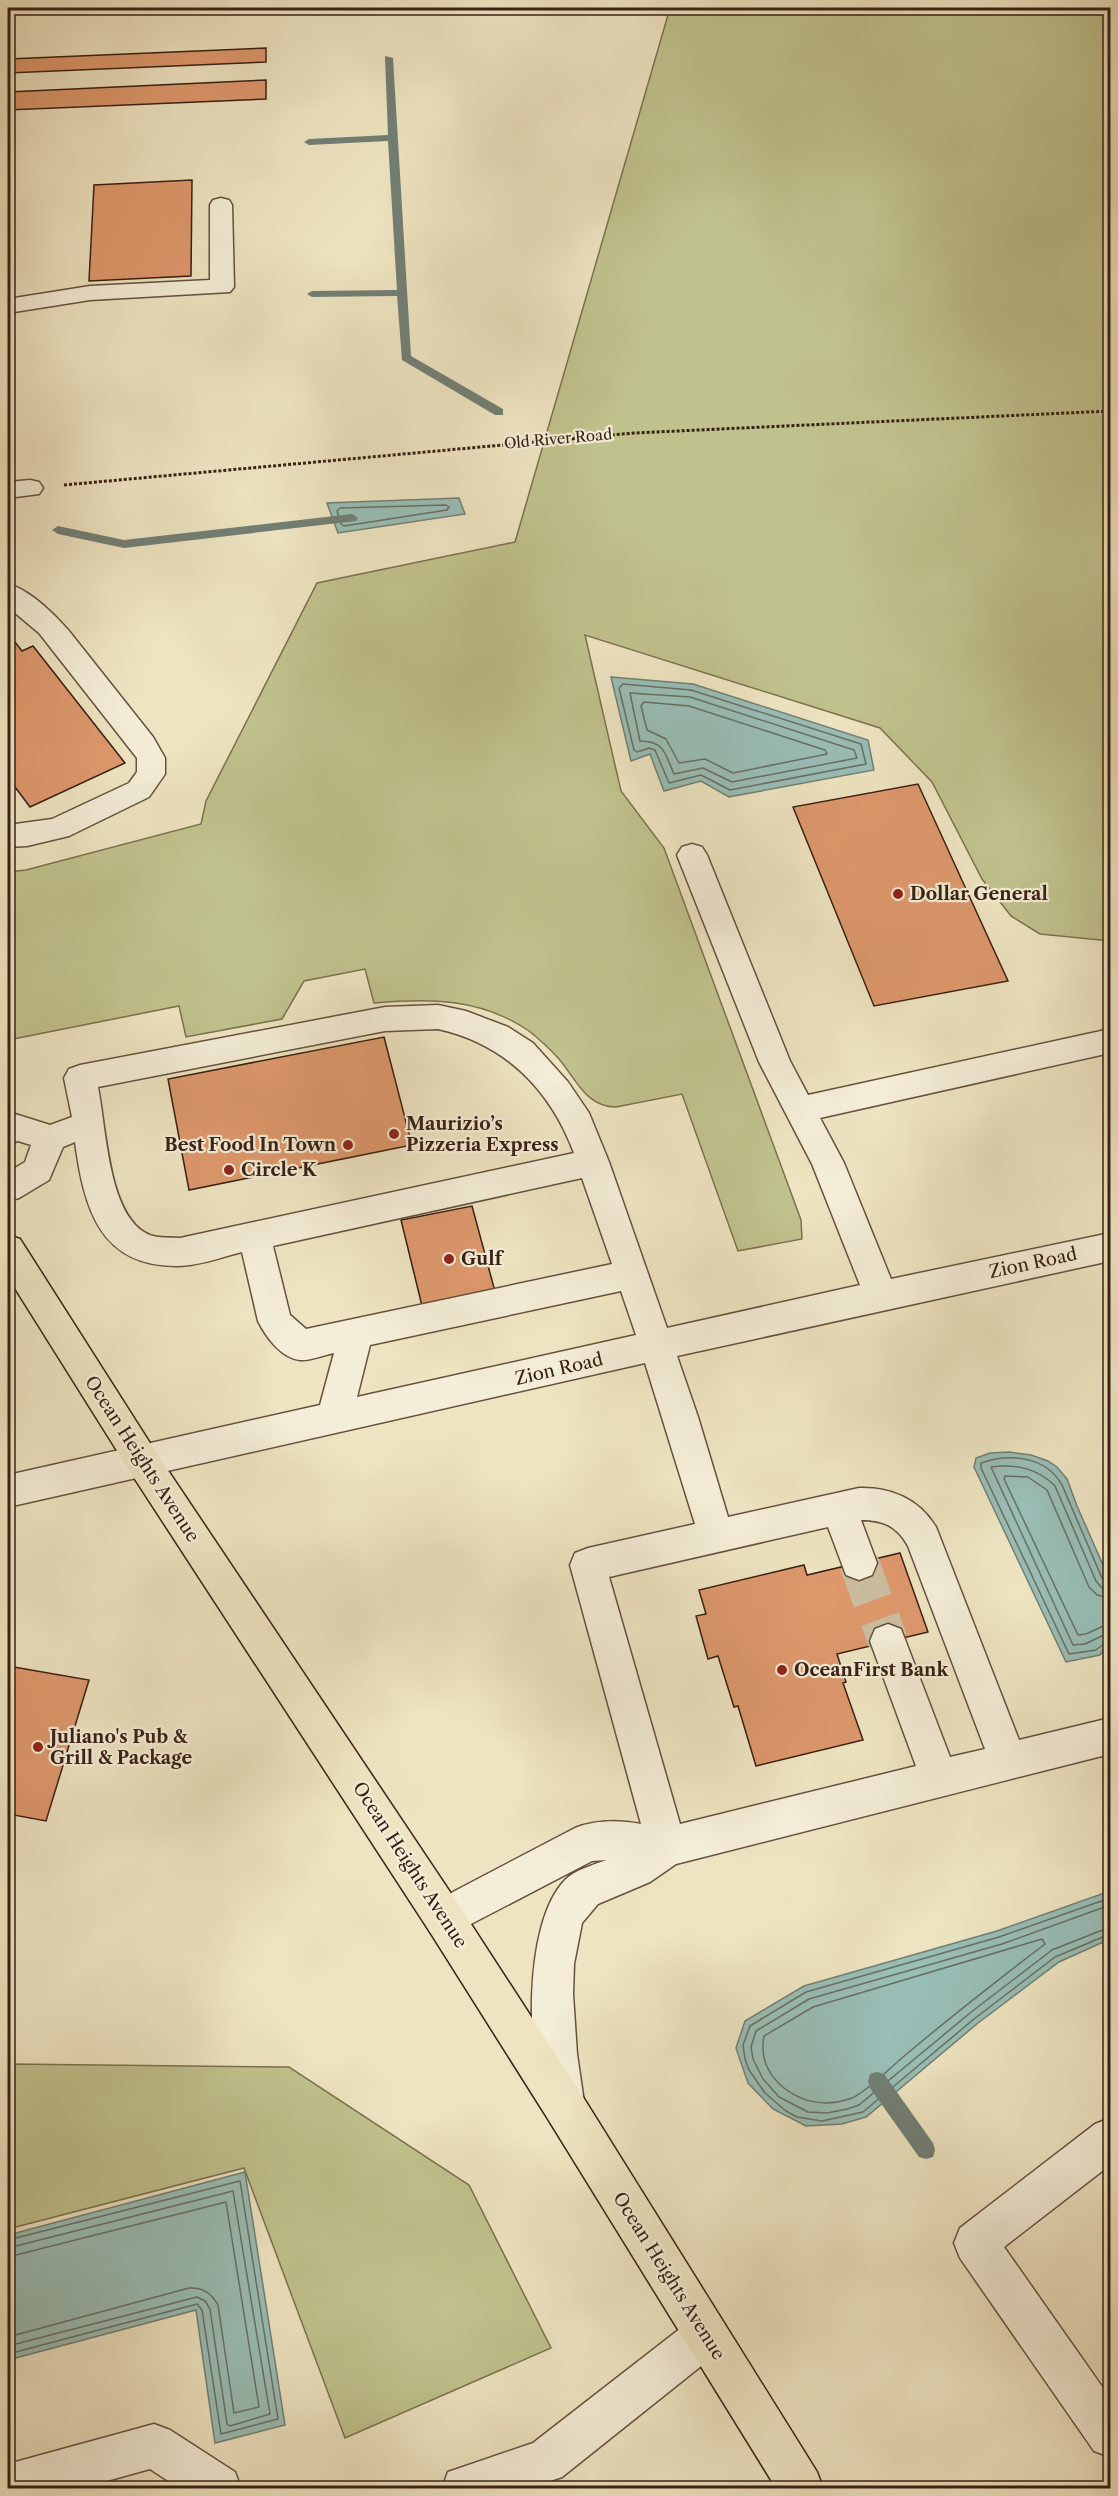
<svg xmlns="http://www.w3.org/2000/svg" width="1118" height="2496" font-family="'Libre Caslon Text',serif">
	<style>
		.green { fill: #c0c28d; stroke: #7c7150; stroke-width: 1.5 }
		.water { fill: #99beb6; stroke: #727f75; stroke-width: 1.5 }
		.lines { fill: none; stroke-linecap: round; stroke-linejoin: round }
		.shore { stroke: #686f65; stroke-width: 1.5 }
		.stream { fill: #727f75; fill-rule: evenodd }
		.building { fill: #dd986c; stroke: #382014; stroke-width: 1.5 }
		.minor-tunnel { stroke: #cabd9e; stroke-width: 40; stroke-dasharray: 40 20; stroke-linecap: butt }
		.minor-casing { stroke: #66513f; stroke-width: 3 }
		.major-casing { stroke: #382014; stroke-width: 3 }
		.path { stroke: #382014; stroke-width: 3; stroke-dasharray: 3 2; stroke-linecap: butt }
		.minor { fill: #f4edd7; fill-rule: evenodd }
		.major { fill: #eee4c1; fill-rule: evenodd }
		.poi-dot { fill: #8f2418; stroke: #f4edd7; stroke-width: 2 }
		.labels { text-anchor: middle; stroke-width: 4.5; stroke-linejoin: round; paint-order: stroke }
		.far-street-label { font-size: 15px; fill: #382014; stroke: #f4edd7 }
		.poi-label { font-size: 18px; font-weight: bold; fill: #382014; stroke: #f4edd7; text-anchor: start }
		.street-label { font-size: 18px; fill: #382014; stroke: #f4edd7 }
	</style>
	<rect width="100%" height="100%" fill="#eee4c1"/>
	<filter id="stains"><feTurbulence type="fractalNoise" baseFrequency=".00333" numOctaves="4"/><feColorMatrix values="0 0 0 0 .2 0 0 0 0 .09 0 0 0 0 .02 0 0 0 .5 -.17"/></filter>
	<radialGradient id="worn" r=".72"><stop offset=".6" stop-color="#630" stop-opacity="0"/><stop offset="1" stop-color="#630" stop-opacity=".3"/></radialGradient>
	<g class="green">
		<path d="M670,8H1110V941L1040,934L1011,916L982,879L932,782L880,728L585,635L621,791L664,848L801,1220L802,1239L738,1251L682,1094L616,1107C586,1107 576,1079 559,1059C550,1049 539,1039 529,1031C481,998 429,998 374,1003L365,969L304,981L282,1019L186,1037L179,1006L8,1040V872L26,870L201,824L206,801L317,583L515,542Z"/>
		<polygon points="8,2064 289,2067 469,2185 551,2348 345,2438 244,2168 8,2229"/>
	</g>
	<g class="water">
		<polygon points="459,498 465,514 338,533 327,503"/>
		<polygon points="611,677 693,684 868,740 874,770 729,797 701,781 664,791 650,754 631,761"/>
		<polygon points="1009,1452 1031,1455 1048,1461 1057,1467 1067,1479 1077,1506 1110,1581 1110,1642 1100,1655 1066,1662 974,1467 976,1458 990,1453"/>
		<polygon points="1110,1891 1110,1939 1059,1962 978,2023 866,2117 842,2124 806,2126 773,2109 748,2083 736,2048 745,2021 804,1986 997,1931"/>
		<polygon points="245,2172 285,2425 215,2443 196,2310 8,2360 8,2235"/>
	</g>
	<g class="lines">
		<g class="shore">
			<polygon points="446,505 449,507 447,510 344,526 341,524 337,511 340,508"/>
			<polygon points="623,684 691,690 861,744 866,764 730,790 701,775 669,783 655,750 649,748 637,752 634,750 619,688"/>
			<path d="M630,693L690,697L854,750L857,758L732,782L703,768L674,774C665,754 665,741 640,741Z"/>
			<polygon points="644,702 689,706 825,750 827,754 733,773 705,759 679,763 666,739 647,730 641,706"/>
			<path d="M1110,1582L1102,1578L1062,1485C1046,1456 1009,1453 981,1463V1468L1069,1654L1096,1650L1110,1639"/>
			<path d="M1110,1589L1102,1588L1096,1581L1055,1486C1037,1468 1016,1464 991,1467L1073,1645L1085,1644L1110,1632"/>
			<polyline points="1110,1598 1097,1595 1089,1587 1047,1490 1028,1477 1005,1476 1004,1479 1078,1635 1086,1634 1110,1623"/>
			<polyline points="1110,1898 999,1937 806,1992 750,2026 743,2045 745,2059 749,2070 765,2093 786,2111 797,2117 822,2121 863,2112 974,2019 1055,1957 1110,1934"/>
			<polyline points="1110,1905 1002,1944 809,1999 756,2031 751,2047 753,2059 763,2079 779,2097 808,2112 827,2113 847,2109 859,2105 970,2013 1052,1950 1110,1927"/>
			<path d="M1042,1939L1045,1944C999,1979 953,2015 909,2052C895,2063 867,2092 852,2098C827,2107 805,2104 784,2088C767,2074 760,2057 764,2036L813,2007Z"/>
			<polyline points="8,2240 240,2181 278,2419 221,2434 202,2310 197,2304 8,2354"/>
			<polyline points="8,2248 233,2191 270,2414 230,2426 227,2424 210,2309 205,2301 197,2297 8,2346"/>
			<path d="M8,2257L226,2202L259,2407L234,2413L218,2305C211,2293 203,2287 189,2288L8,2337"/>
		</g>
		<g class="stream">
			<polygon points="385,56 393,58 411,356 503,409 503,415 495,415 402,360 397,296 312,297 307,294 312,291 397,290 388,141 309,145 304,142 309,139 388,135"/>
			<polygon points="352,514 358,518 356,521 124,548 58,534 52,530 58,526 124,540"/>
			<polygon points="877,2072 884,2074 933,2143 935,2150 933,2157 926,2159 919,2157 870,2088 868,2081 870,2074"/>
		</g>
	</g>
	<g class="building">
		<polygon points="266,48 266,62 8,73 8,59"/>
		<polygon points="266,80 266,99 8,110 8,92"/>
		<polygon points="192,180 191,276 89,281 94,185"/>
		<polygon points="8,633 22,651 33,646 125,763 30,807 12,783 8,785"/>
		<polygon points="918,784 1008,981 874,1006 793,807"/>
		<polygon points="384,1037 412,1145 189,1190 168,1079"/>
		<polygon points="472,1206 497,1299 424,1314 401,1220"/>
		<polygon points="900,1553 928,1632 837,1654 846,1682 843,1683 863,1740 756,1766 738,1706 734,1707 718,1656 708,1659 696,1616 706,1614 699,1590 804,1565 807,1575"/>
		<polygon points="8,1666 89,1680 46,1821 8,1814"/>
	</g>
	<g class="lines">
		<polyline class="minor-tunnel" points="859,1563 888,1641"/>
		<defs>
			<g id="minor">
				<polygon points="221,198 229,200 232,205 234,287 230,292 90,300 8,313 8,299 90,286 210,280 210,205 213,200"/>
				<polygon points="30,480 39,482 43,488 39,494 8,498 8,482"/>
				<path d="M8,584C30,590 54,614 69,631L153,737L165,758V774L149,797L69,836L27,846L8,847V825L52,819L129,783L137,772V758L39,633L8,607Z"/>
				<path d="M692,844L702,847L707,855L790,1061L808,1095L1110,1029V1053L820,1118L844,1163L891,1279L1110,1233V1261L677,1356L698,1417L728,1517L859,1488C891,1487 919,1499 936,1527L1019,1740L1110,1718V1754L676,1864L650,1882L598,1904L582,1923L574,1964L573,1994L577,2054L584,2102L578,2117L563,2123L548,2117C526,2064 522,1924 565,1880C575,1870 593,1865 606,1860L592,1861L444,1938L430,1932L424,1918L430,1904L575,1828C596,1820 619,1820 641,1824L570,1565L575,1553L588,1548L695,1524L645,1363L8,1507V1475L320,1405L334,1353C324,1355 310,1361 300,1360C281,1358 266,1337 258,1321L242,1252C222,1257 198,1266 178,1266C99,1267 84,1207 75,1142L63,1147L49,1180L19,1198L8,1201V1172L25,1162L31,1145L18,1141L8,1144V1117L15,1114L50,1125L72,1117L64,1078L69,1069L80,1065L385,1007L438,1005L466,1011L508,1027L533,1043L568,1082L589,1113L609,1162L667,1328L860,1285L812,1164L759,1062L677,855L682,847ZM438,1029C505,1044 550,1089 574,1153L180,1238C168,1237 154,1239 144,1232C108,1210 106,1127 98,1087L385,1031ZM582,1178L612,1264L306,1329L290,1315L273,1246ZM621,1291L636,1335L357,1397L370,1345ZM861,1520C883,1520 897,1526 908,1546L985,1749L950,1757L901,1629L888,1624L875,1629L870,1641L916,1766L680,1824L609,1577L828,1527L846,1575L859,1580L872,1575L877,1563Z"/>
				<polygon points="1110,2118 1110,2165 1004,2247 1110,2398 1110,2457 1094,2451 960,2258 954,2243 960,2228 1095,2124"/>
				<polygon points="705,2314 720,2321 727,2336 720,2351 562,2477 530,2488 442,2488 448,2472 533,2443 690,2321"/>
				<polygon points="154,2424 170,2430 235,2472 241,2488 179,2488 150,2469 81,2488 8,2488 8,2464"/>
			</g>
			<polygon id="major" points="8,1235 20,1239 155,1451 458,1904 578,2089 817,2472 823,2488 776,2488 548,2119 430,1932 131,1473 8,1277"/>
		</defs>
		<use href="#minor" class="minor-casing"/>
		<use href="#major" class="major-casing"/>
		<polyline class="path" points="64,485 634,433 1110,411"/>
		<use href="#minor" class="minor"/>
		<use href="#major" class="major"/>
	</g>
	<g class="poi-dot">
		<circle cx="898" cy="894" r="6"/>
		<circle cx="394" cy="1134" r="6"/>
		<circle cx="348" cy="1145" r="6"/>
		<circle cx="229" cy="1170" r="6"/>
		<circle cx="449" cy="1259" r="6"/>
		<circle cx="782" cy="1670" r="6"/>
		<circle cx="38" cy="1747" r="6"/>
	</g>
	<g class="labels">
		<g class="far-street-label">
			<text transform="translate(558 439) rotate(-5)" y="5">Old River Road</text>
		</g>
		<g class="poi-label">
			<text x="910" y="900">Dollar General</text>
			<text x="406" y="1130">Maurizio’s<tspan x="406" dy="21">Pizzeria Express</tspan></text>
			<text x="336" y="1151" text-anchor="end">Best Food In Town</text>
			<text x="241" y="1176">Circle K</text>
			<text x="461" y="1265">Gulf</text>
			<text x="794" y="1676">OceanFirst Bank</text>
			<text x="50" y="1743">Juliano's Pub &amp;<tspan x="50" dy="21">Grill &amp; Package</tspan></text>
		</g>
		<g class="street-label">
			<text transform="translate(1033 1263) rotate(-12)" y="6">Zion Road</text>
			<text transform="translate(559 1369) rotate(-13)" y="6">Zion Road</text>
			<text transform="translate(142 1459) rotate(57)" y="6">Ocean Heights Avenue</text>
			<text transform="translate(410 1865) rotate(57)" y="6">Ocean Heights Avenue</text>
			<text transform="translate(669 2276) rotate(58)" y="6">Ocean Heights Avenue</text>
		</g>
	</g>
	<rect width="1118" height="2496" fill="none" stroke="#eee4c1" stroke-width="30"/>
	<rect x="9" y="9" width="1100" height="2478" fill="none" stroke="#382014" stroke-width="3"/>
	<rect x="15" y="15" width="1088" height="2466" fill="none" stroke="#382014" stroke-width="1.5"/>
	<rect width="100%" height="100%" filter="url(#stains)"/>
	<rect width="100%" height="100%" fill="url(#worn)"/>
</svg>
